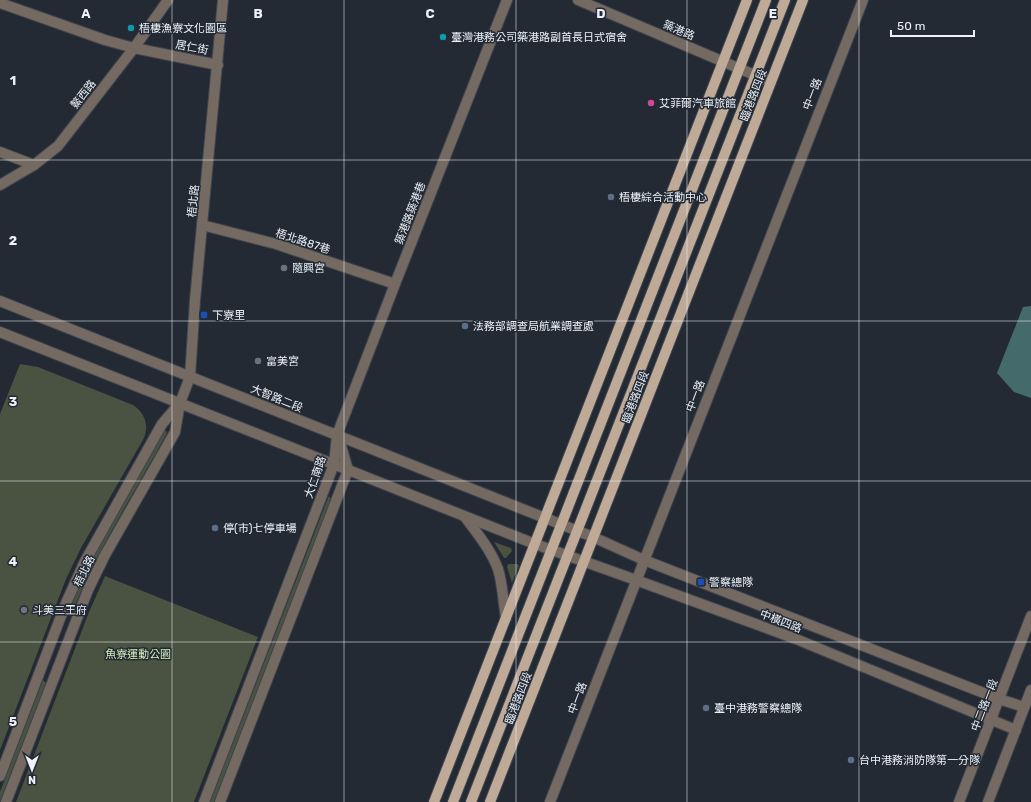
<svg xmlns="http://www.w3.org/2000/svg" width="1031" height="802" font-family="Rubik,'Noto Sans TC',sans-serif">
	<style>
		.green { fill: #4a5241 }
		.water { fill: #456a6b }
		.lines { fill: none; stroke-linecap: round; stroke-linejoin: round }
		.minor-casing { stroke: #3f4650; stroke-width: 12 }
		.tertiary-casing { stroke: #3f4650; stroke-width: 12 }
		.primary-casing { stroke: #3f4650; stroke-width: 12 }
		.minor { stroke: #746a61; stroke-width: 10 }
		.tertiary { stroke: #746a61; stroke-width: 10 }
		.primary { stroke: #bfaa98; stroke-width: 10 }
		.grid { fill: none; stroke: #edf2f9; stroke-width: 1; stroke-opacity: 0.55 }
		.culture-dot { fill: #0f9aa8; stroke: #232a34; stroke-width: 1.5 }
		.hotel-dot { fill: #d1479c; stroke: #232a34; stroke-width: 1.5 }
		.service-dot { fill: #5c6f8a; stroke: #232a34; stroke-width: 1.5 }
		.worship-dot { fill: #6b7280; stroke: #232a34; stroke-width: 1.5 }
		.transit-dot { fill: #1a4fb4; stroke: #232a34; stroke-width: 1.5 }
		.labels { text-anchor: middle; stroke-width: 3; stroke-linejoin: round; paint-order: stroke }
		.poi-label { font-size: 11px; fill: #edf2f9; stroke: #232a34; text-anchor: start }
		.street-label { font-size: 11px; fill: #edf2f9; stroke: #232a34 }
		.park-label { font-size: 11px; fill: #d4ebb8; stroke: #232a34 }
		.grid-label { font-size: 13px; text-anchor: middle; font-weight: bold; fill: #edf2f9; stroke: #232a34; stroke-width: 3; stroke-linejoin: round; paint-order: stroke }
	</style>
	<rect width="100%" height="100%" fill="#232a34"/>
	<g class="green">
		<path d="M20,364L38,367L133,405C145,413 149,425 144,438L81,548L66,579L0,750V414Z"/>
		<path d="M164,431H166L167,433C136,491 99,546 74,608H72L71,606C96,545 133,489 164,431Z"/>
		<polygon points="329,496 331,499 214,802 210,802 328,498"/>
		<polygon points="494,542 511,548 512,551 506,558 504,558"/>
		<polygon points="508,564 517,564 519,565 512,583 507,567"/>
		<polygon points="105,576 258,637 194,802 16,802 89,612"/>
		<polygon points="43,680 46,683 0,801 0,792"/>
	</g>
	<polygon class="water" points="1031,306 1031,398 1014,392 997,373 1023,307"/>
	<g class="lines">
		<defs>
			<g id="minor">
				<polyline points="578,0 771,82"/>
				<polyline points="0,3 105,40 134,48 218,65"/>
				<polyline points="0,152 34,165"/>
				<polyline points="0,185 34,165 58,146 134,48 168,0"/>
				<polyline points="202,225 276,244 395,284"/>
				<polyline points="545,518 593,537 644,560 999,699 1024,707"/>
				<polyline points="535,544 636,580 796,639 1016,730"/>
				<polyline points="0,776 66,603 84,563 162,424 180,403"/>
				<polyline points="6,802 88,590 105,555 175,432 180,403 190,377 195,300 223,0"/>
				<polyline points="204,802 334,464 337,435 395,284 507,0"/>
				<polyline points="220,802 348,470 339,439"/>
				<polyline points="550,802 863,0"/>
			</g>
			<g id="tertiary">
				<polyline points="0,301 545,518"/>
				<polyline points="0,332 535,544"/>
				<path d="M465,517C477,533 491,550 498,569C503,585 503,602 506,618"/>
				<polyline points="959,802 1031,616"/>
				<polyline points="988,802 1031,690"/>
			</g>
			<g id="primary">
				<polyline points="434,802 747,0"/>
				<polyline points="453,802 766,0"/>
				<polyline points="471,802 785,0"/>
				<polyline points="490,802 803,0"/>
			</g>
		</defs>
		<use href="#minor" class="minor-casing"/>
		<use href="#tertiary" class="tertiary-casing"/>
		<use href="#primary" class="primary-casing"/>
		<use href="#minor" class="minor"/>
		<use href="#tertiary" class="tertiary"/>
		<use href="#primary" class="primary"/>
	</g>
	<path class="grid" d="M172,0V802M344,0V802M516,0V802M687,0V802M859,0V802M0,160H1031M0,321H1031M0,481H1031M0,642H1031"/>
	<g class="culture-dot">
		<circle cx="131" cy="28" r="4"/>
		<circle cx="443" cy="37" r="4"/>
	</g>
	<circle class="hotel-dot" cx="651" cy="103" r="4"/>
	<g class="service-dot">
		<circle cx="611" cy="197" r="4"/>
		<circle cx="465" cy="326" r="4"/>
		<circle cx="215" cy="528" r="4"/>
		<circle cx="706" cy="708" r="4"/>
		<circle cx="851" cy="760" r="4"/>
	</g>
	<g class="worship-dot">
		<circle cx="284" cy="268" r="4"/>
		<circle cx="258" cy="361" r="4"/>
		<circle cx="24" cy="610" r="4"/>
	</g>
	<g class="transit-dot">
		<rect x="200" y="311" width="8" height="8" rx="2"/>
		<rect x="697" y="578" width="8" height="8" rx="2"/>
	</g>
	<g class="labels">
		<g class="poi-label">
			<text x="139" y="32">梧棲漁寮文化園區</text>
			<text x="451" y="41">臺灣港務公司築港路副首長日式宿舍</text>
			<text x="659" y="107">艾菲爾汽車旅館</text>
			<text x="619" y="201">梧棲綜合活動中心</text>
			<text x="292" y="272">隨興宮</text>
			<text x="212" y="319">下寮里</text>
			<text x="473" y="330">法務部調查局航業調查處</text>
			<text x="266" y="365">富美宮</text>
			<text x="223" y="532">停(市)七停車場</text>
			<text x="709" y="586">警察總隊</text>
			<text x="32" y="614">斗美三王府</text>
			<text x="714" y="712">臺中港務警察總隊</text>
			<text x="859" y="764">台中港務消防隊第一分隊</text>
		</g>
		<g class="street-label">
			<text transform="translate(679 30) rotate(23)" y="4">築港路</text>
			<text transform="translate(192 47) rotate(11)" y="4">居仁街</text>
			<text transform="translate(83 94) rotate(-52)" y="4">鰲西路</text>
			<text transform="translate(812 94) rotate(-69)" y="4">中一路</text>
			<text transform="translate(753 95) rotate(-69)" y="4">臨港路四段</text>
			<text transform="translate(193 201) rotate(-84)" y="4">梧北路</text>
			<text transform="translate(410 213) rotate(-69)" y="4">築港路築港巷</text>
			<text transform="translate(303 241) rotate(18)" y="4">梧北路87巷</text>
			<text transform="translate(695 396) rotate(-69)" y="4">中一路</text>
			<text transform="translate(635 397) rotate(-69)" y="4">臨港路四段</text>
			<text transform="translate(277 398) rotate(22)" y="4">大智路二段</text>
			<text transform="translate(315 477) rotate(-71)" y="4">大仁南路</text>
			<text transform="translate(84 571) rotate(-64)" y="4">梧北路</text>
			<text transform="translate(781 621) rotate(21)" y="4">中橫四路</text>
			<text transform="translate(518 698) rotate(-69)" y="4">臨港路四段</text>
			<text transform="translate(577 698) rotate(-69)" y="4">中一路</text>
			<text transform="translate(984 705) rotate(-69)" y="4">中二路一段</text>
		</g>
		<g class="park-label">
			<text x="138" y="658">魚寮運動公園</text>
		</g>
	</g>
	<g class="grid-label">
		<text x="86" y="18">A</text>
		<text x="258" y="18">B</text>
		<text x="430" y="18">C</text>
		<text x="601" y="18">D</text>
		<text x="773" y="18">E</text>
		<text x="13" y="85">1</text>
		<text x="13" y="245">2</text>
		<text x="13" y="406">3</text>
		<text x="13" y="566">4</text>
		<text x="13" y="726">5</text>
	</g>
	<g transform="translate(32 770) rotate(180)" stroke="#232a34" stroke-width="3" paint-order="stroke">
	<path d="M0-3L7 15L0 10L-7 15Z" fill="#edf2f9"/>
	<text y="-6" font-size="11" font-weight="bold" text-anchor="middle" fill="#edf2f9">N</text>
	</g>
	<path d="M891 30v6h83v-6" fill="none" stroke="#edf2f9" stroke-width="2"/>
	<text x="897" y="30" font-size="12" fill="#edf2f9" stroke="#232a34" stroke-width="3" paint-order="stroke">50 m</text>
</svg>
